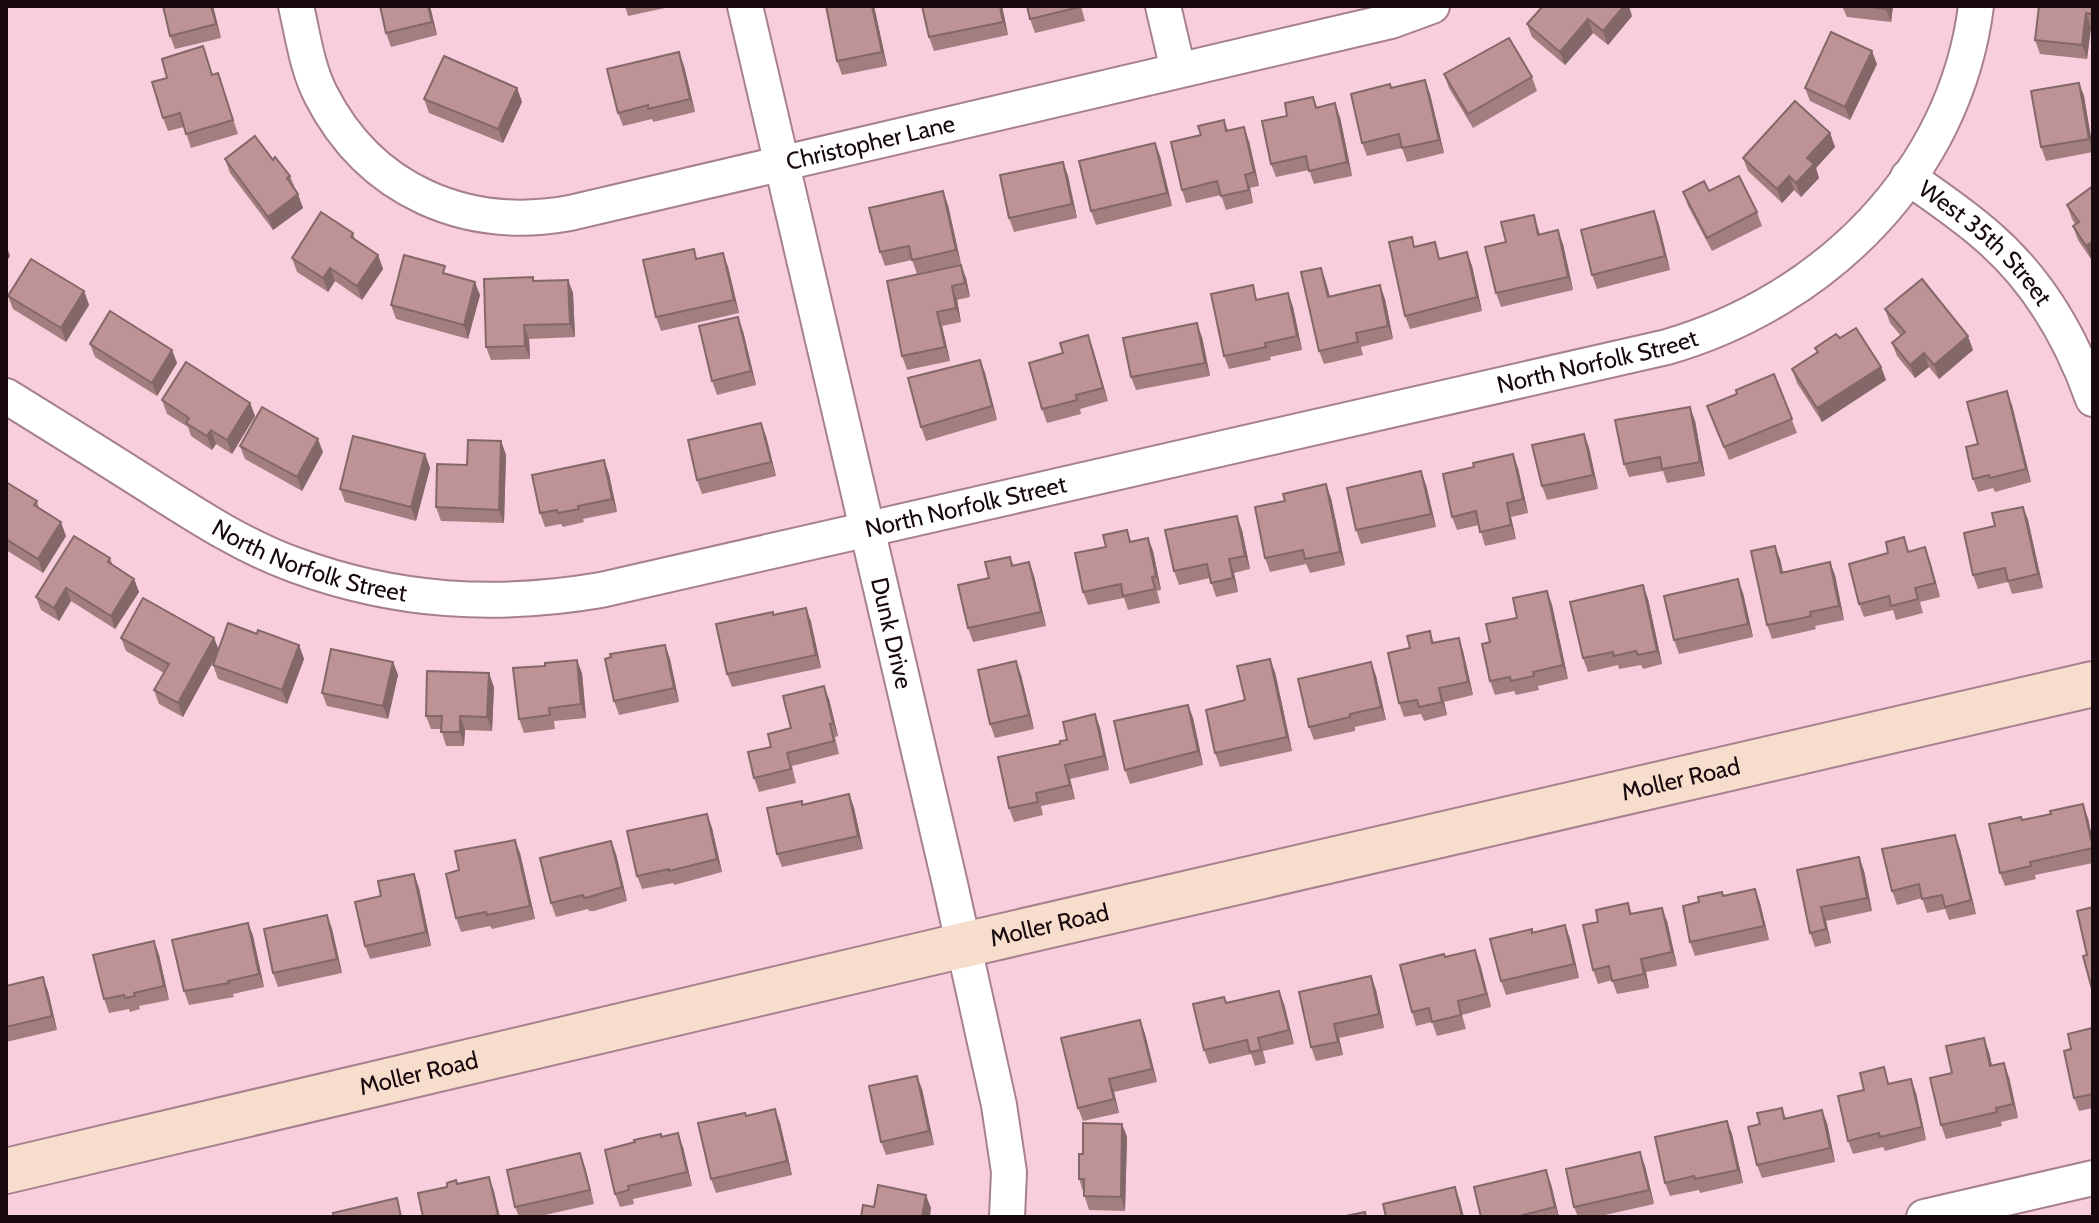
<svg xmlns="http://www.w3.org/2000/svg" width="2099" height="1223" font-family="Cabin,sans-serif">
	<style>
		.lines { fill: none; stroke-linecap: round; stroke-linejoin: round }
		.street-casing { stroke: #a7808e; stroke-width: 38 }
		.secondary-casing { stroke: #a7808e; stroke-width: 48 }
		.street { stroke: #fff; stroke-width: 34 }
		.secondary { stroke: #f6ddcc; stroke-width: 44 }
		.wall { fill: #a37e80 }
		.shaded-wall { fill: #846768 }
		.building { fill: #bd9395; stroke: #846768; stroke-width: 2 }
		.labels { text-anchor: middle; stroke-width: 6; stroke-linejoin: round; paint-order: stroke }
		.street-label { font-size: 24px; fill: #17090e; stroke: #fae0e9 }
	</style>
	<rect width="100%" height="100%" fill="#f8cedd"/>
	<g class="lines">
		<defs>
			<g id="street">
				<path id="s1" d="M296,6C303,36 307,68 321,95C370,191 466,232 570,213L1391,21L1432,6"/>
				<path id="s2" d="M745,6L950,884L999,1105L1009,1172L1007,1217"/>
				<polyline points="1163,6 1178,70"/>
				<path id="s3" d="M1908,177C1935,196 1962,214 1987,236C2037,279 2071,337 2093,399"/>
				<path id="s4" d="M6,396C56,427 106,458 156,490C200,518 245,547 295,565C396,602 495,608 601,590L1667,347C1825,301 1955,173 1976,6"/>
				<polyline points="1924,1217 2093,1178"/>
			</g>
			<g id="secondary">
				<path id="s5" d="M6,1171L964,945L2093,684"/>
			</g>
		</defs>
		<use href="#street" class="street-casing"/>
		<use href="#secondary" class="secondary-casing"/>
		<use href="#street" class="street"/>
		<use href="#secondary" class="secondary"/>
	</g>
	<g class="wall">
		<polygon points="163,6 213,6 221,38 175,49 170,36"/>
		<polygon points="430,6 437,35 391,47 386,33"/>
		<polygon points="625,6 665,6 665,8 628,16"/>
		<polygon points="826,6 874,6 887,66 842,75 837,61"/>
		<polygon points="922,6 1002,6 1008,35 934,51 929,37"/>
		<polygon points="1081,6 1085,21 1035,33 1030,19"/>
		<polygon points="1842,6 1893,6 1891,22 1847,17"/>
		<polygon points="2093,6 2093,27 2091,27 2087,59 2040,54 2035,40"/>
		<polygon points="1632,16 1608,45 1593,33 1565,65 1532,37 1527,24"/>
		<polygon points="1877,64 1850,120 1810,101 1805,88"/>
		<polygon points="684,66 695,112 653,122 652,119 623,126 618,113"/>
		<polygon points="218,73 238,134 191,148 184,127 168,131 163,118 213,75"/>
		<polygon points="1444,74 1532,77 1537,91 1473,128 1449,88"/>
		<polygon points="1425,80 1430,94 1444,153 1407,162 1402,148 1367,156 1362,143 1392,88"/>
		<polygon points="2079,83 2084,96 2093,152 2046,161 2041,147"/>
		<polygon points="517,88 522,102 503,143 429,113 424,99"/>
		<polygon points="1313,97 1317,107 1340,117 1352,176 1314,184 1309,170 1276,177 1271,164 1287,116"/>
		<polygon points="1224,120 1228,130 1249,141 1259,186 1250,188 1253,203 1226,210 1221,195 1186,203 1182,190 1201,135"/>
		<polygon points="1830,133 1835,147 1816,168 1819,178 1801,197 1794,190 1782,203 1748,171 1743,158"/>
		<polygon points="1155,143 1160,156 1172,206 1096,225 1091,211"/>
		<polygon points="225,159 273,160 290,176 303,208 273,230 230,173"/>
		<polygon points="1063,162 1068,176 1077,218 1014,232 1009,218"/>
		<polygon points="2093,186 2091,259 2078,240 2073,226 2075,224 2072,219 2067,205"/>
		<polygon points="1709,191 1757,212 1762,226 1712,251 1688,206 1683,192"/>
		<polygon points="948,205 961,264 917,274 912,260 885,266 880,252"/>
		<polygon points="1654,211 1659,225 1670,270 1597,289 1592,275"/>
		<polygon points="1534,215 1540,234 1563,244 1573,290 1501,307 1496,293 1506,242"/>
		<polygon points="353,233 355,239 378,255 383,269 362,300 335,281 328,292 297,272 292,258"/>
		<polygon points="1416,247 1440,258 1467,252 1472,266 1482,311 1410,329 1405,316"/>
		<polygon points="723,253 728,267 739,313 661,331 656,317 698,259"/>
		<polygon points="961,265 966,278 970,297 957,300 961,322 942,326 950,361 907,370 902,356"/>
		<polygon points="1321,268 1330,296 1385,299 1393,339 1361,347 1363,355 1324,364 1319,351"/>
		<polygon points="533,277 535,281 568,280 573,293 575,337 529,339 530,359 491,360 486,347"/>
		<polygon points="84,291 89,305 66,342 13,309 8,296"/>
		<polygon points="1288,293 1293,307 1302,350 1270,357 1271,360 1229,369 1224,356 1258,300"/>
		<polygon points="480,295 468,339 396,319 391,305"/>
		<polygon points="1885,309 1973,350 1939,379 1929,367 1915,378 1897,356 1892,343 1901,336 1890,323"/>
		<polygon points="743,331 756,385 717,395 712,381"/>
		<polygon points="1088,335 1108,401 1080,409 1081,414 1047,423 1042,409 1063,353"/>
		<polygon points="1202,337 1210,376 1136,390 1131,377"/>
		<polygon points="90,344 172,350 177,363 157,396 95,357"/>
		<polygon points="1815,348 1881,367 1886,380 1822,422 1797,383 1792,369 1817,353"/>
		<polygon points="980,360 985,373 997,420 926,441 921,427"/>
		<polygon points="1774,374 1797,433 1729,460 1707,406 1737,394"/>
		<polygon points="162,400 250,403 255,416 232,454 216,444 212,450 191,436 188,427 167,414"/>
		<polygon points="2012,405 2031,482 1995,492 1993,488 1978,492 1973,479 1978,444"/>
		<polygon points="1690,407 1695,421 1705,476 1667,483 1663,471 1629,477 1624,464"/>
		<polygon points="1584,434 1589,448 1598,489 1547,500 1542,486"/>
		<polygon points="766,436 776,476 702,494 697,480"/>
		<polygon points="501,441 506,455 504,523 441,521 436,507 467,465"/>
		<polygon points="240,446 323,452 302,491 245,459"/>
		<polygon points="425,454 430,468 416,521 345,502 340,489"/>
		<polygon points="604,460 609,474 617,512 583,519 584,522 563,527 561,524 545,527 540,513"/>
		<polygon points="1518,468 1528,513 1511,517 1516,539 1485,546 1479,525 1457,530 1452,517"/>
		<polygon points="6,482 37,501 39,508 66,536 43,573 6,550"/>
		<polygon points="1426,485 1436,527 1361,544 1356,530"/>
		<polygon points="1331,498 1345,565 1310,573 1306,564 1270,572 1265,558"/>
		<polygon points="2023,507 2028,520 2043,588 2012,594 2008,582 1978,589 1973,575 1995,526"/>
		<polygon points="1242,530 1250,569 1234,573 1238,592 1216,597 1210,578 1179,585 1174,571"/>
		<polygon points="1148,538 1153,551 1161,590 1157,591 1160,603 1128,610 1124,598 1088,605 1083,592 1131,541"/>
		<polygon points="1909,551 1930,561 1940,597 1920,602 1923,613 1896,620 1893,610 1864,617 1859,604"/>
		<polygon points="1010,557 1014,566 1029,562 1034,576 1046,626 973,642 968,628 989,578"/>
		<polygon points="110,558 113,566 134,579 139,592 115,629 71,601 59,621 41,610 36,597"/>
		<polygon points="1780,559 1783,572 1835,575 1844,620 1815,626 1816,629 1808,631 1772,639 1767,625"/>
		<polygon points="1643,585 1648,599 1662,664 1643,669 1641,665 1619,669 1618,665 1588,672 1583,658"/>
		<polygon points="1547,591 1552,605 1568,679 1538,686 1539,690 1516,695 1514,691 1495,695 1490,681 1490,642"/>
		<polygon points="1743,593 1753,637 1679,654 1674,640"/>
		<polygon points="806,608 811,622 821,668 732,687 727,674 774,615"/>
		<polygon points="1430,631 1434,643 1463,651 1473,695 1444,702 1447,715 1424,721 1421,714 1404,717 1399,703 1410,648"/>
		<polygon points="257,634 299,645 304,659 287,704 218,679 213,665 215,658 183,717 159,704 154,690 164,673 126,651 121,638 214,638 219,650"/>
		<polygon points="665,645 670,659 679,702 619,715 614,701"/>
		<polygon points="393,662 398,675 388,719 327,706 322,693"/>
		<polygon points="1371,662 1376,676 1386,720 1355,727 1355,731 1314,740 1309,727"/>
		<polygon points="1275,672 1292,751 1220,767 1215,753 1245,700"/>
		<polygon points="582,673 586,718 554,721 555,729 524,733 519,719"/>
		<polygon points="1021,675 1034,729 995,738 990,724"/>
		<polygon points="494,687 492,731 465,730 464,746 446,746 441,729 431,729 426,716"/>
		<polygon points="829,699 838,736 835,737 839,754 792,766 796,783 759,792 754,778 771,747 791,728"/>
		<polygon points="1188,705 1193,718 1203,765 1130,784 1125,770"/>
		<polygon points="1095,714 1100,728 1109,770 1070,779 1075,799 1041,806 1043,815 1014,822 1009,808 1060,744 1067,740"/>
		<polygon points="849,794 854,808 863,849 782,867 777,854"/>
		<polygon points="707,814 712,828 722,872 674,885 673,883 642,889 637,876"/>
		<polygon points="2088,818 2093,842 2093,863 2035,875 2036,879 2005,886 2000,873 2022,820"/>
		<polygon points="611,841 616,854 627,901 594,911 589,911 588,909 556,917 551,903"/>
		<polygon points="1960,849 1976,914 1949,920 1945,909 1927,913 1922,898 1897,905 1892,891"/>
		<polygon points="520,853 535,919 492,929 490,926 461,932 456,918"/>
		<polygon points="1859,857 1864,871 1872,911 1826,921 1831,943 1815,947 1810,933 1797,870"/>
		<polygon points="414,874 419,888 431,946 370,959 365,946 381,896"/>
		<polygon points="1755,889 1760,903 1769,940 1695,956 1690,942 1723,896"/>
		<polygon points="1628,903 1632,914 1667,921 1677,966 1646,972 1649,988 1617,994 1612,980 1598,984 1593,970 1598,922"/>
		<polygon points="327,915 332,929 342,973 278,987 273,973"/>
		<polygon points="248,923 253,936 264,987 233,994 234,997 189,1005 184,991"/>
		<polygon points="1565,925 1570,939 1579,978 1506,995 1501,981 1533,932"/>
		<polygon points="154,941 159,955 169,1000 139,1006 140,1009 130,1012 129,1009 109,1013 104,999"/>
		<polygon points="1445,957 1480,964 1491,1007 1462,1015 1466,1029 1437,1036 1432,1022 1416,1026 1412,1012"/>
		<polygon points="1371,976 1376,990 1384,1028 1339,1038 1343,1055 1316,1061 1311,1047"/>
		<polygon points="6,986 48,991 57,1030 6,1042"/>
		<polygon points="1224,997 1227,1003 1284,1004 1294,1044 1263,1051 1266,1063 1255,1066 1251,1054 1209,1064 1204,1050"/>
		<polygon points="1140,1020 1145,1034 1157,1082 1114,1092 1119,1113 1083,1121 1078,1108"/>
		<polygon points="2093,1031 2093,1108 2079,1111 2074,1098 2071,1049"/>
		<polygon points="1989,1052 1992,1065 2009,1077 2018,1118 2001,1122 2002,1126 1946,1139 1941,1125 1952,1073"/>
		<polygon points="1890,1084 1916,1093 1926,1140 1885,1151 1883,1147 1853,1154 1848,1141"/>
		<polygon points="922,1089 934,1145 886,1155 881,1142"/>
		<polygon points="1782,1108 1786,1118 1827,1123 1835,1162 1762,1178 1757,1165 1760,1124"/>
		<polygon points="746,1116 780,1123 792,1175 716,1193 711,1179"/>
		<polygon points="1727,1121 1732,1134 1743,1183 1700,1193 1699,1190 1670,1196 1665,1183"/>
		<polygon points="1122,1124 1127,1137 1125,1211 1089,1210 1079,1179 1083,1154"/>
		<polygon points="662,1137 683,1147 692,1186 633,1199 634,1204 620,1207 615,1194"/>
		<polygon points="1645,1166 1654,1204 1596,1217 1578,1217 1574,1207"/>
		<polygon points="585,1167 594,1204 536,1217 519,1217 515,1207"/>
		<polygon points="1551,1184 1559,1217 1481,1217"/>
	</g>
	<g class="shaded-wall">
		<polygon points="211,6 213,6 221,38 216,24"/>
		<polygon points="428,6 430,6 437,35 432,22"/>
		<polygon points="872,6 874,6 887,66 882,52"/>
		<polygon points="1000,6 1002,6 1008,35 1003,22"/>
		<polygon points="1624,6 1629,6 1632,16 1608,45 1603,31"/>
		<polygon points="1887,6 1893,6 1891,22 1886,9"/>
		<polygon points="2086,13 2091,27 2087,59 2082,45"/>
		<polygon points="1588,19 1593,33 1565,65 1560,52"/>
		<polygon points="1872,51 1877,64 1850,120 1845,107"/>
		<polygon points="679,52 684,66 695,112 690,99"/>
		<polygon points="1425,80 1430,94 1444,153 1439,140"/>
		<polygon points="2079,83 2084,96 2093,149 2089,139"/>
		<polygon points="517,88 522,102 503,143 498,129"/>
		<polygon points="1335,103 1340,117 1352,176 1347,162"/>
		<polygon points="1244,127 1249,141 1259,186 1254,172"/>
		<polygon points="1830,133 1835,147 1816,168 1819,178 1801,197 1796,183 1807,158"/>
		<polygon points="1155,143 1160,156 1172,206 1167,193"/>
		<polygon points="1063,162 1068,176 1077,218 1072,204"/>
		<polygon points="1245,175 1250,188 1253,203 1249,190"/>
		<polygon points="1789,176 1794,190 1782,203 1777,189"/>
		<polygon points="943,191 948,205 961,264 956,250"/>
		<polygon points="298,194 303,208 273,230 268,217"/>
		<polygon points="1654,211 1659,225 1670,270 1665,256"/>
		<polygon points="1558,230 1563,244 1573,290 1568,277"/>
		<polygon points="2093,241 2093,258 2091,259 2086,246"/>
		<polygon points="6,244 10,256 6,263"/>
		<polygon points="1467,252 1472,266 1482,311 1477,297"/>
		<polygon points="723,253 728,267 739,313 734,300"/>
		<polygon points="378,255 383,269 362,300 357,286"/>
		<polygon points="961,265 966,278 970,297 965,283"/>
		<polygon points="330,268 335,281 328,292 323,278"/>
		<polygon points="1321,268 1326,282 1333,310 1328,297"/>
		<polygon points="568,280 573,293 575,337 570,324"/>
		<polygon points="475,282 480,295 468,339 464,325"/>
		<polygon points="1380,285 1385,299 1393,339 1388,326"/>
		<polygon points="952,286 957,300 961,322 956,308"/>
		<polygon points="84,291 89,305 66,342 61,328"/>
		<polygon points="1288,293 1293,307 1302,350 1297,336"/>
		<polygon points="937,312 942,326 950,361 945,347"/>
		<polygon points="738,317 743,331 756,385 751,371"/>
		<polygon points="1197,323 1202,337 1210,376 1205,363"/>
		<polygon points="524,325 529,339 530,359 525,346"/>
		<polygon points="1088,335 1093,349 1108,401 1103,388"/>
		<polygon points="1968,336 1973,350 1939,379 1934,365"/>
		<polygon points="172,350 177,363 157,396 152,383"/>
		<polygon points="1924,353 1929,367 1915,378 1910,365"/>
		<polygon points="980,360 985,373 997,420 992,406"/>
		<polygon points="1881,367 1886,380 1822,422 1817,408"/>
		<polygon points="2007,391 2012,405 2031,482 2026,469"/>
		<polygon points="250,403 255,416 232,454 227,440"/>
		<polygon points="1690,407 1695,421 1705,476 1700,462"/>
		<polygon points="761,423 766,436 776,476 771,462"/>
		<polygon points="211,430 216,444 212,450 207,436"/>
		<polygon points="1584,434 1589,448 1598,489 1593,475"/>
		<polygon points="318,439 323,452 302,491 297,477"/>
		<polygon points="501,441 506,455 504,523 499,510"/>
		<polygon points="425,454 430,468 416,521 411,507"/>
		<polygon points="1513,454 1518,468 1528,513 1523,499"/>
		<polygon points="604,460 609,474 617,512 612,499"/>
		<polygon points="1421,471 1426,485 1436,527 1431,514"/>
		<polygon points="1326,484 1331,498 1345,565 1340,552"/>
		<polygon points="1507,503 1511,517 1516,539 1511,525"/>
		<polygon points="2023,507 2028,520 2043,588 2038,574"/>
		<polygon points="1237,516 1242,530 1250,569 1245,556"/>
		<polygon points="61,522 66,536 43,573 38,559"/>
		<polygon points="1148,538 1153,551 1161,590 1156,576"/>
		<polygon points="1775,546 1780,559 1786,586 1781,573"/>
		<polygon points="1925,547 1930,561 1940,597 1935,583"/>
		<polygon points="1229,559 1234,573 1238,592 1233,578"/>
		<polygon points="1029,562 1034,576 1046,626 1041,612"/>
		<polygon points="1830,562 1835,575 1844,620 1839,606"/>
		<polygon points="134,579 139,592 115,629 111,616"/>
		<polygon points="1738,579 1743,593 1753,637 1748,624"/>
		<polygon points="1643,585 1648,599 1662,664 1657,651"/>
		<polygon points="66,588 71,601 59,621 54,608"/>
		<polygon points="1547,591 1552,605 1568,679 1563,665"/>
		<polygon points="806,608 811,622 821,668 816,655"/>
		<polygon points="214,638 219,651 183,717 178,703"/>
		<polygon points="1459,638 1463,651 1473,695 1468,682"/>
		<polygon points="299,645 304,659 287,704 282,690"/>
		<polygon points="665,645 670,659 679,702 674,688"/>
		<polygon points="1270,659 1275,672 1292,751 1287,737"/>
		<polygon points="577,660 582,673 586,718 581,704"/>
		<polygon points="1016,661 1021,675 1034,729 1029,715"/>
		<polygon points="393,662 398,675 388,719 383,706"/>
		<polygon points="1371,662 1376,676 1386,720 1381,707"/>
		<polygon points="489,673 494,687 492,731 487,717"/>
		<polygon points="824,686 829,699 838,736 833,723"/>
		<polygon points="1439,688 1444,702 1447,715 1442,702"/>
		<polygon points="1188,705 1193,718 1203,765 1198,751"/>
		<polygon points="1095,714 1100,728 1109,770 1104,756"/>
		<polygon points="460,716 465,730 464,746 460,732"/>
		<polygon points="1065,765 1070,779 1075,799 1070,785"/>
		<polygon points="849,794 854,808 863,849 858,836"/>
		<polygon points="2083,804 2088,818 2093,842 2093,850"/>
		<polygon points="707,814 712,828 722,872 717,859"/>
		<polygon points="1955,835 1960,849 1976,914 1971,900"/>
		<polygon points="515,840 520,853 535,919 530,906"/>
		<polygon points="611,841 616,854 627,901 622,887"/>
		<polygon points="1859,857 1864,871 1872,911 1867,898"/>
		<polygon points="414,874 419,888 431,946 426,932"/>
		<polygon points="1755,889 1760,903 1769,940 1764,926"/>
		<polygon points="1821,907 1826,921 1831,943 1826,929"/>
		<polygon points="1662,908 1667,921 1677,966 1672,952"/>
		<polygon points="327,915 332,929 342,973 337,959"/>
		<polygon points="248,923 253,936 264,987 259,974"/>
		<polygon points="1565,925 1570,939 1579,978 1574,964"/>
		<polygon points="154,941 159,955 169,1000 164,986"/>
		<polygon points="1475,950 1480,964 1491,1007 1486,994"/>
		<polygon points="1641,959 1646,972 1649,988 1644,974"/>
		<polygon points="1371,976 1376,990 1384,1028 1379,1014"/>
		<polygon points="43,977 48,991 57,1030 52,1016"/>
		<polygon points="1279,991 1284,1004 1294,1044 1289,1030"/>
		<polygon points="1140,1020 1145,1034 1157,1082 1152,1069"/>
		<polygon points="1334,1024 1339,1038 1343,1055 1338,1042"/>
		<polygon points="1984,1038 1989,1052 1995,1080 1990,1066"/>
		<polygon points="2004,1063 2009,1077 2018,1118 2013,1104"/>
		<polygon points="917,1076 922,1089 934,1145 929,1131"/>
		<polygon points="1109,1079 1114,1092 1119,1113 1114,1099"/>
		<polygon points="1911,1079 1916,1093 1926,1140 1922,1127"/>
		<polygon points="775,1109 780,1123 792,1175 787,1161"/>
		<polygon points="1822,1110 1827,1123 1835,1162 1830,1148"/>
		<polygon points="1727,1121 1732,1134 1743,1183 1738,1170"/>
		<polygon points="1122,1124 1127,1137 1125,1211 1121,1197"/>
		<polygon points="678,1133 683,1147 692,1186 687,1172"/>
		<polygon points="1640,1152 1645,1166 1654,1204 1649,1190"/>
		<polygon points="580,1153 585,1167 594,1204 590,1190"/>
		<polygon points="1546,1170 1551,1184 1559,1217 1555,1207"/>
		<polygon points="489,1177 494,1191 500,1217 499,1217"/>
		<polygon points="1455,1187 1460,1201 1464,1217 1462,1217"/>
		<polygon points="926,1195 931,1208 930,1217 922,1217"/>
	</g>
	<g class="building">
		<polygon points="163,6 211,6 216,24 170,36"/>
		<polygon points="380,6 428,6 432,22 386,33"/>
		<polygon points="826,6 872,6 882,52 837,61"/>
		<polygon points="922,6 1000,6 1003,22 929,37"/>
		<polygon points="1027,6 1079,6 1080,7 1030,19"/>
		<polygon points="1543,6 1624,6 1603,31 1588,19 1560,52 1527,24"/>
		<polygon points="1862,6 1887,6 1886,9"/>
		<polygon points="2039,6 2093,6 2093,14 2086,13 2082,45 2035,40"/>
		<polygon points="1831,32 1872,51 1845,107 1805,88"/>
		<polygon points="1509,38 1532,77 1468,114 1444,74"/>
		<polygon points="203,46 212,75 218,73 233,120 186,134 180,113 163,118 152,82 167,78 162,59"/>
		<polygon points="679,52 690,99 648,109 648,105 618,113 607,69"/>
		<polygon points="444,56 517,88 498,129 424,99"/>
		<polygon points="1425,80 1439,140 1402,148 1399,134 1362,143 1351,94 1390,84 1391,88"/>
		<polygon points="2079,83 2089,139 2041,147 2031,91"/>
		<polygon points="1313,97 1316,108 1335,103 1347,162 1309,171 1306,156 1271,164 1262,121 1287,116 1285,103"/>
		<polygon points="1795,101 1830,133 1807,158 1814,164 1796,183 1789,176 1777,189 1743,158"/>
		<polygon points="1224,120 1226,131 1244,127 1254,172 1245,175 1249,190 1221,196 1217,181 1182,190 1171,142 1201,135 1198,126"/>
		<polygon points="255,136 273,160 275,157 290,176 287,178 298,194 268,217 225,159"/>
		<polygon points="1155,143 1167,193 1091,211 1079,161"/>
		<polygon points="1063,162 1072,204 1009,218 1000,175"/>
		<polygon points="1739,176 1757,212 1707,238 1683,192 1704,181 1709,191"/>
		<polygon points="2093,186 2093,241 2086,246 2073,226 2079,222 2067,205"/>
		<polygon points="943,191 956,250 912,260 909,246 880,252 869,208"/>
		<polygon points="1654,211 1665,256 1592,275 1581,230"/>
		<polygon points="321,212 353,233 351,237 378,255 357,286 330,268 323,278 292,258"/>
		<polygon points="1534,215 1538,235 1558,230 1568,277 1496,293 1485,247 1506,242 1501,222"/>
		<polygon points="1412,237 1414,247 1435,242 1439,259 1467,252 1477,297 1405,316 1389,242"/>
		<polygon points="694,249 696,259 723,253 734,300 656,317 643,260"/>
		<polygon points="404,255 445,266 443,273 475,282 464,325 391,305"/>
		<polygon points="31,259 84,291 61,328 8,296"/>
		<polygon points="961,265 965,283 952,286 956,308 937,312 945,347 902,356 887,281"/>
		<polygon points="1321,268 1328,297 1380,285 1388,326 1356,333 1358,342 1319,351 1301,272"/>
		<polygon points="533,277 533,281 568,280 570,324 524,325 525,346 486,347 484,279"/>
		<polygon points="1922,279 1968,336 1934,365 1924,353 1910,365 1892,343 1905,332 1885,309"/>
		<polygon points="1253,285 1256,300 1288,293 1297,336 1265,343 1266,347 1224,356 1211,294"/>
		<polygon points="110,311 172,350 152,383 90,344"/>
		<polygon points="738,317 751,371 712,381 699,326"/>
		<polygon points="1197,323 1205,363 1131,377 1123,338"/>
		<polygon points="1856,328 1881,367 1817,408 1792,369 1818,352 1815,348 1836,334 1840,338"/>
		<polygon points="1088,335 1103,388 1076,395 1077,400 1042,409 1029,363 1063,353 1060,343"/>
		<polygon points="980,360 992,406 921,427 908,378"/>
		<polygon points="186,362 250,403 227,440 211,430 207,436 186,423 189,418 162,400"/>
		<polygon points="1774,374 1792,419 1724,447 1707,406 1737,394 1736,390"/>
		<polygon points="2007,391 2026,469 1990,478 1989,475 1973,479 1966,447 1978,444 1967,402"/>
		<polygon points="262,407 318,439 297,477 240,446"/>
		<polygon points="1690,407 1700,462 1662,469 1660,457 1624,464 1615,420"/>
		<polygon points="761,423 771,462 697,480 688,440"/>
		<polygon points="1584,434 1593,475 1542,486 1532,445"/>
		<polygon points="353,436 425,454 411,507 340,489"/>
		<polygon points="468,440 501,441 499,510 436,507 437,464 467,465"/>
		<polygon points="1513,454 1523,499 1507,503 1511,525 1480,532 1476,511 1452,517 1443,474 1474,467 1473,463"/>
		<polygon points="604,460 612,499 578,506 579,509 558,513 557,510 540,513 532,475"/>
		<polygon points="1421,471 1431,514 1356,530 1347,488"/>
		<polygon points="6,482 37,501 34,505 61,522 38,559 6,539"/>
		<polygon points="1326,484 1340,552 1305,559 1303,550 1265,558 1255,507 1285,501 1283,494"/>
		<polygon points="2023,507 2038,574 2008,581 2005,568 1973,575 1964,533 1995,526 1992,513"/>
		<polygon points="1237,516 1245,556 1229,559 1233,578 1211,583 1207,564 1174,571 1165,530"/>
		<polygon points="1127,530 1130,542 1148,538 1156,576 1152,577 1155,589 1123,596 1121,584 1083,592 1075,553 1106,547 1103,535"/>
		<polygon points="74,536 110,558 108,562 134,579 111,616 66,588 54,608 36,597"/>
		<polygon points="1904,537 1908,552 1925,547 1935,583 1915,588 1918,599 1891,606 1889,596 1859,604 1849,564 1888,553 1886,542"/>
		<polygon points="1775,546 1781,573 1830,562 1839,606 1810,612 1811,616 1803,618 1767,625 1751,551"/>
		<polygon points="1010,557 1012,566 1029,562 1041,612 968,628 958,585 989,578 985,562"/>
		<polygon points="1738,579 1748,624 1674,640 1664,596"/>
		<polygon points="1643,585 1657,651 1638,655 1636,651 1614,656 1613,652 1583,658 1570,602"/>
		<polygon points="1547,591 1563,665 1533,672 1534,676 1511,681 1510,677 1490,681 1482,644 1490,642 1486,624 1517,618 1513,598"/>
		<polygon points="143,598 214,638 178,703 154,690 169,664 121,638"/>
		<polygon points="806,608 816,655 727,674 716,624 773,612 773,615"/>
		<polygon points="228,623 257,634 258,630 299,645 282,690 213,665"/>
		<polygon points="1430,631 1432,643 1459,638 1468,682 1439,688 1442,702 1419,707 1417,700 1399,703 1388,653 1410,648 1407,636"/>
		<polygon points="665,645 674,688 614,701 605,659 611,657 610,654"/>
		<polygon points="331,649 393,662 383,706 322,693"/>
		<polygon points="1270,659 1287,737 1215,753 1206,710 1245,700 1237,666"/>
		<polygon points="577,660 581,704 549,708 550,715 519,719 513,668 545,666 545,663"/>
		<polygon points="1016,661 1029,715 990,724 978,670"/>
		<polygon points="1371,662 1381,707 1350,714 1350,717 1309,727 1298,679"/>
		<polygon points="427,671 489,673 487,717 460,716 460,732 441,732 442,716 426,716"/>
		<polygon points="824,686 833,723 830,724 834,741 787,753 791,769 754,778 748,752 771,747 768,734 791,728 783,696"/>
		<polygon points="1188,705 1198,751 1125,770 1114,721"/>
		<polygon points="1095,714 1104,756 1065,765 1070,785 1036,793 1038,802 1009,808 998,757 1060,744 1060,741 1067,740 1063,722"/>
		<polygon points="849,794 858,836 777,854 767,808 802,801 802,805"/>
		<polygon points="2083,804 2093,848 2030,862 2031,866 2000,873 1989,824 2021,817 2022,820 2051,814 2050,811"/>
		<polygon points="707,814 717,859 669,871 669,869 637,876 627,831"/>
		<polygon points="1955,835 1971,900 1945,907 1942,895 1922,899 1919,884 1892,891 1882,849"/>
		<polygon points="515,840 530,906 487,915 486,912 456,918 446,874 459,870 455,851"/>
		<polygon points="611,841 622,887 589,897 584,898 583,895 551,903 540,858"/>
		<polygon points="1859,857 1867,898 1821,907 1826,929 1810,933 1797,870"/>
		<polygon points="414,874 426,932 365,946 355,902 381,896 378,881"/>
		<polygon points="1755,889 1764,926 1690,942 1683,906 1699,902 1698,897 1722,892 1723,896"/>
		<polygon points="1628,903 1630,914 1662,908 1672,952 1641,959 1644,974 1612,981 1609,966 1593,970 1583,925 1598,922 1596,910"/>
		<polygon points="2093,907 2093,989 2092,989 2083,956 2087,955 2077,911"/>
		<polygon points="327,915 337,959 273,973 264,929"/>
		<polygon points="248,923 259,974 228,981 229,983 184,991 172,940"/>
		<polygon points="1565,925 1574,964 1501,981 1490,939 1532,929 1532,933"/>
		<polygon points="154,941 164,986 134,993 135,996 125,998 124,995 104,999 93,955"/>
		<polygon points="1475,950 1486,994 1458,1001 1461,1015 1432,1022 1429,1008 1412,1012 1400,965 1444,954 1445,957"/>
		<polygon points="1371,976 1379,1014 1334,1024 1338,1042 1311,1047 1299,992"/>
		<polygon points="43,977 52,1016 6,1027 6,986"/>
		<polygon points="1279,991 1289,1030 1258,1038 1261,1050 1250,1052 1247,1040 1204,1050 1193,1004 1224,997 1226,1003"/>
		<polygon points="1140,1020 1152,1069 1109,1079 1114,1099 1078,1108 1061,1038"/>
		<polygon points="2092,1028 2093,1094 2074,1098 2064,1051 2071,1049 2068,1034"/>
		<polygon points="1984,1038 1990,1066 2004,1063 2013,1104 1996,1108 1997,1112 1941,1125 1930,1078 1952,1073 1946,1046"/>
		<polygon points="1884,1067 1888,1084 1911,1079 1922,1127 1880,1137 1879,1133 1848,1141 1838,1096 1864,1090 1860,1073"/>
		<polygon points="917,1076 929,1131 881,1142 869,1086"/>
		<polygon points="1782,1108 1784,1119 1822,1110 1830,1148 1757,1165 1748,1127 1760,1124 1757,1113"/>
		<polygon points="775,1109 787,1161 711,1179 698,1123 745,1113 746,1116"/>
		<polygon points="1727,1121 1738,1170 1695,1179 1694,1176 1665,1183 1655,1137"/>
		<polygon points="1083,1123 1122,1124 1121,1197 1084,1196 1084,1179 1079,1179 1079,1154 1083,1154"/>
		<polygon points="678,1133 687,1172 628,1186 629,1190 615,1194 605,1150 635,1142 634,1140 661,1134 661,1137"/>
		<polygon points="1640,1152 1649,1190 1574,1207 1566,1169"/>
		<polygon points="580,1153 590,1190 515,1207 507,1170"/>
		<polygon points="1546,1170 1555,1207 1523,1215 1524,1217 1481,1217 1474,1187"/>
		<polygon points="489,1177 498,1215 491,1217 423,1217 418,1193 447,1187 447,1183 456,1180 457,1184"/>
		<polygon points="878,1185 926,1195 922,1217 861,1217 863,1205 874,1207"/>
		<polygon points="1455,1187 1462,1217 1386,1217 1383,1204"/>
		<polygon points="397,1198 401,1217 334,1217 333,1213"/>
		<polygon points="1365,1212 1366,1217 1341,1217"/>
	</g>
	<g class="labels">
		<g class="street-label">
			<text dy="8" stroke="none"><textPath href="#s1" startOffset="698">Christopher Lane</textPath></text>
			<text dy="8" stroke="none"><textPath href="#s3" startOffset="102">West 35th Street</textPath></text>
			<text dy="8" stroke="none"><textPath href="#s4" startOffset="1668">North Norfolk Street</textPath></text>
			<text dy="8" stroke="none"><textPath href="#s4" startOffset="1020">North Norfolk Street</textPath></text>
			<text dy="8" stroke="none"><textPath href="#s4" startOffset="348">North Norfolk Street</textPath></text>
			<text dy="8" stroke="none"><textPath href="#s2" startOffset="644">Dunk Drive</textPath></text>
			<text dy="8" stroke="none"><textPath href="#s5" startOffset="1720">Moller Road</textPath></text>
			<text dy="8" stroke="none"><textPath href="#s5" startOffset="1072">Moller Road</textPath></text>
			<text dy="8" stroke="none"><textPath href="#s5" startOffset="424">Moller Road</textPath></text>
		</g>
	</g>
	<rect width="2099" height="1223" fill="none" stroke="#17090e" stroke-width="16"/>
</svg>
